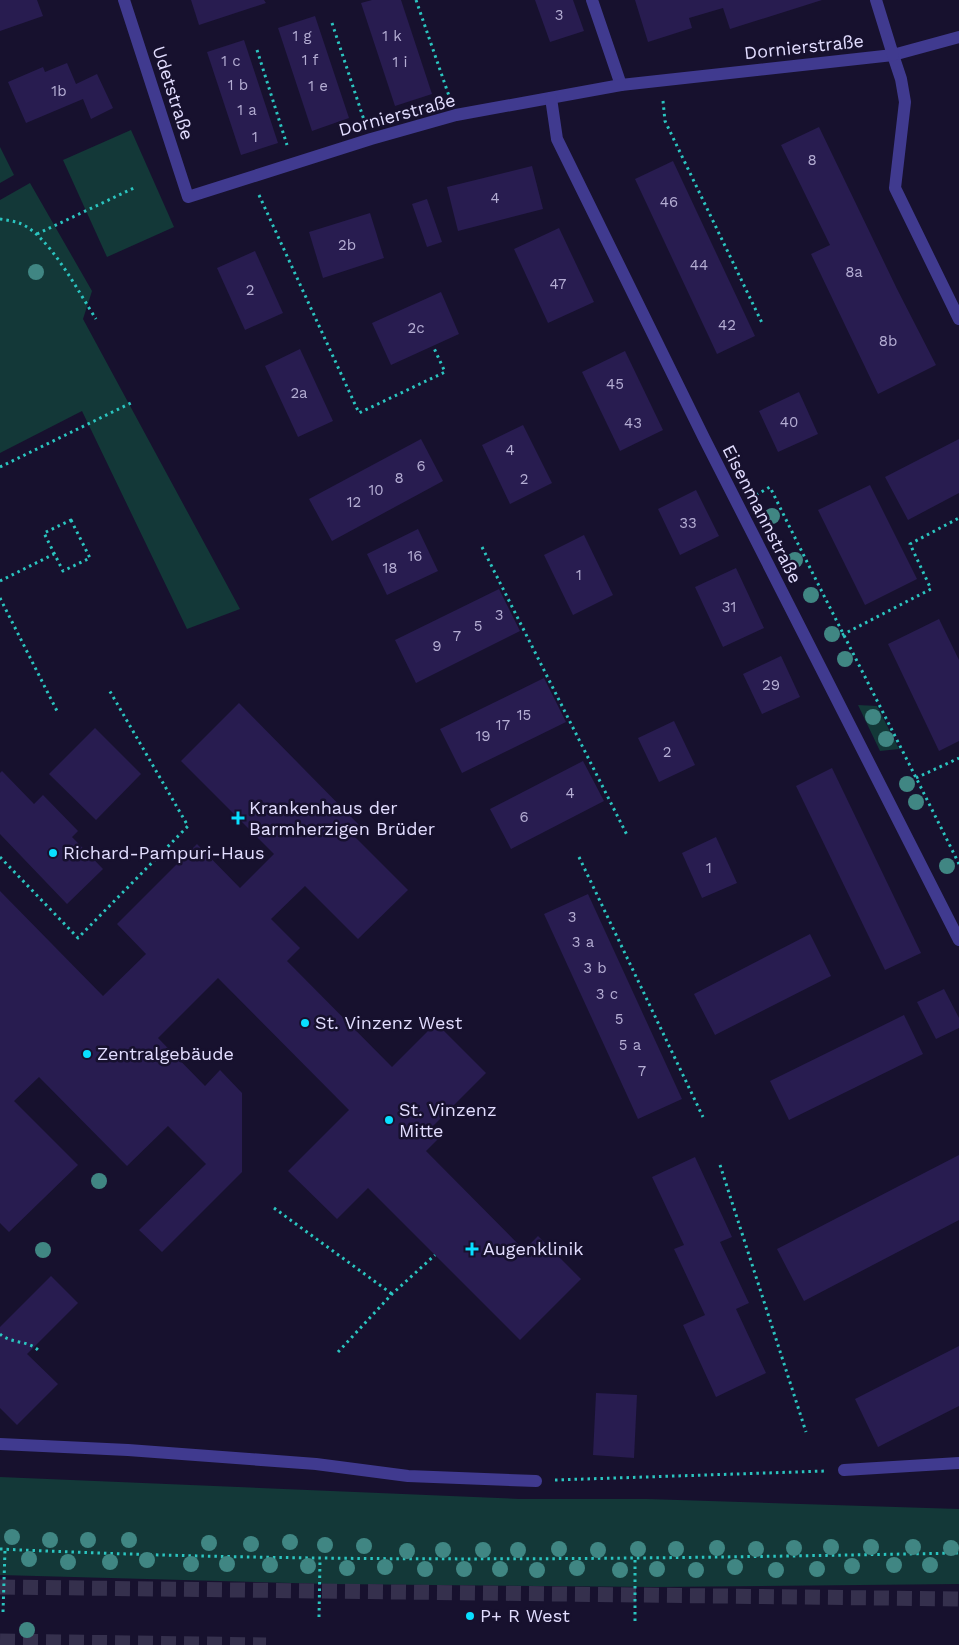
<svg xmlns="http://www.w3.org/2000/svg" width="959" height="1645" font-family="'Work Sans',sans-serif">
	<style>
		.green { fill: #133838 }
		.building { fill: #281c50 }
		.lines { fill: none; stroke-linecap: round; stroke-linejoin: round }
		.highway-tunnel { stroke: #35304d; stroke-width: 15; stroke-dasharray: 15 8; stroke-linecap: butt }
		.path { stroke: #2bc5c0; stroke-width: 3; stroke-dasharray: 2.5 4; stroke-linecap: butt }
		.lane { stroke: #403a8f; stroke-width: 12 }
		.street { stroke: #403a8f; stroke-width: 12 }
		.tree { fill: #408683 }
		.poi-dot { fill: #09dfff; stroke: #17112e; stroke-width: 2 }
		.labels { text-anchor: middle; stroke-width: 5; stroke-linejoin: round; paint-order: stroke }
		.number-label { font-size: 15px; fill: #b4add3 }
		.street-label { font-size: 18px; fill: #e2ddff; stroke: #17112e }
		.poi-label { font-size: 18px; fill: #e2ddff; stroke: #17112e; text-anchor: start }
	</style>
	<rect width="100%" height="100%" fill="#17112e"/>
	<g class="green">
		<polygon points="131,130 174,227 107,257 63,160"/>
		<polygon points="0,147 14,175 0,183"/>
		<polygon points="30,183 92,291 83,319 240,609 187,629 82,411 0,453 0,200"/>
		<polygon points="858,705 877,706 899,749 880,751"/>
		<polygon points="0,1477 519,1499 647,1499 959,1509 959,1584 656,1587 329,1584 0,1575"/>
	</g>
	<g class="building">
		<polygon points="0,0 37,0 43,16 0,31"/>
		<polygon points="191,0 264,0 266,3 199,25"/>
		<polygon points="372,0 401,0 432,94 395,106 361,3"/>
		<polygon points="535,0 573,0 584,31 550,42"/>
		<polygon points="635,0 822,0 730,29 723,8 689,18 692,28 648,42"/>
		<polygon points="315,16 349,118 312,131 278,28"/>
		<polygon points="244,40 278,143 241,155 207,52"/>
		<polygon points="67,63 76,84 97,74 113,108 91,119 83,99 26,123 8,82 43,67 45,72"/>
		<polygon points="819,127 897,289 936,365 878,394 811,254 830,245 781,145"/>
		<polygon points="673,161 755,336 717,354 635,179"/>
		<polygon points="532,166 543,209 458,231 447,187"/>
		<polygon points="427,199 442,242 427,247 412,204"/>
		<polygon points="370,213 384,258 323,278 309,232"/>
		<polygon points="559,228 594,302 548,323 514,249"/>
		<polygon points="255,251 283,313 245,330 217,268"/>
		<polygon points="441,292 459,334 391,365 372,323"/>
		<polygon points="300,349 333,421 298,437 265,366"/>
		<polygon points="625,351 663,430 620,451 582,372"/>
		<polygon points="799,392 818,434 778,452 759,411"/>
		<polygon points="523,425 552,483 510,504 482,445"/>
		<polygon points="421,439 443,481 332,541 309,499"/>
		<polygon points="959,439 959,493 908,520 885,477"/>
		<polygon points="870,485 917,579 865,605 818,510"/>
		<polygon points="696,490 719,536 680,555 658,509"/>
		<polygon points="418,529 438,571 387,595 367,554"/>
		<polygon points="584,535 613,595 573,615 544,555"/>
		<polygon points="736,568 764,628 723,647 695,587"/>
		<polygon points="499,589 520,631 416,683 395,640"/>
		<polygon points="939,619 959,660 959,741 939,751 888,644"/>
		<polygon points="781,656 800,697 762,714 743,674"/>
		<polygon points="544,678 566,722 462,773 440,729"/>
		<polygon points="239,703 361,827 353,835 408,890 358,939 305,886 271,919 300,948 287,961 392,1067 436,1023 486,1073 429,1130 438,1139 426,1151 524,1250 538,1236 581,1279 520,1340 368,1188 337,1219 288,1171 349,1110 218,978 158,1038 205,1086 220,1070 242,1093 242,1172 162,1252 139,1230 206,1164 168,1126 127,1166 39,1077 14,1101 78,1165 9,1232 0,1223 0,891 103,996 146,954 117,924 197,844 240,888 274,854 181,761"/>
		<polygon points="674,721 695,765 659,782 638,738"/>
		<polygon points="95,728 141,774 96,820 49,774"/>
		<polygon points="583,761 604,801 511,849 490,809"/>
		<polygon points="832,768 921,953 885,970 796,786"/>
		<polygon points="2,771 34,804 43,795 78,831 72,837 103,869 67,904 0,834 0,773"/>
		<polygon points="716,837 737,883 702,898 682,853"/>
		<polygon points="588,894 682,1099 638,1119 544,914"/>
		<polygon points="810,934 831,976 715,1035 694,994"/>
		<polygon points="944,989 959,1018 959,1028 936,1039 917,1002"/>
		<polygon points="904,1015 923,1054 789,1120 770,1081"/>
		<polygon points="959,1155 959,1220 804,1301 777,1249"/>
		<polygon points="695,1157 732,1237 720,1242 749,1303 736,1309 766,1373 716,1397 683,1325 705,1315 674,1249 684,1245 652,1177"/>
		<polygon points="51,1276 78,1303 27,1354 58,1384 17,1425 0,1408 0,1327"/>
		<polygon points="959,1346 959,1406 878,1447 855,1399"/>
		<polygon points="596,1393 637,1395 634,1458 593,1455"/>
	</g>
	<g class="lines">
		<g class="highway-tunnel">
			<polyline points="0,1587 959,1599"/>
			<polyline points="0,1641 266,1645"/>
		</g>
		<g class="path">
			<polyline points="416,0 449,96"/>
			<polyline points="332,23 364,120"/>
			<polyline points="257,50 287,145"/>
			<polyline points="663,101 665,121 763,325"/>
			<polyline points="259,195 359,413 445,372 433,346"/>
			<path d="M0,219C6,220 13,221 19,223C48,233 79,293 96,319"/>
			<polyline points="37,234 136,187"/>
			<polyline points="0,467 133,402"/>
			<path d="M756,495L770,487C832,614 897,738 959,864"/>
			<polygon points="71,520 90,558 63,571 44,533"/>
			<polyline points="482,547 627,835"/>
			<polyline points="0,581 54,554"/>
			<polyline points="0,598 57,711"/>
			<polyline points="842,635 931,589 910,544 959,518"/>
			<polyline points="916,778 959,758"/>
			<polyline points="0,857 78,938 188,826 108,688"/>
			<polyline points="579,857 703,1117"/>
			<polyline points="720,1165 806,1432"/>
			<polyline points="274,1208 392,1294"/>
			<path d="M0,1334C11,1344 29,1340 39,1351"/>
			<polyline points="338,1352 392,1294 435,1255"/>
			<polyline points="555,1480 826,1471"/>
			<path d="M0,1549C320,1564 639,1559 959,1553"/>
			<polyline points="3,1612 5,1550"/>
			<polyline points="319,1617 320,1559"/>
			<polyline points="635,1621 635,1559"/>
		</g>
		<g class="lane">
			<polyline points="592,0 621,85"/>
			<polyline points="893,55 901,79 905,102 895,188 959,319"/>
			<polyline points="0,1444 128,1450 316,1464 408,1476 536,1481"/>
		</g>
		<g class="street">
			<polyline points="124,0 188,197 371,139 456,115 621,85 893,55 959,37"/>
			<polyline points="876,0 893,55"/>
			<polyline points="551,98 557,139 704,438 959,940"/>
			<polyline points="844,1470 959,1463"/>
		</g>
	</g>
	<g class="tree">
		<circle cx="36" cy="272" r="8"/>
		<circle cx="772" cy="516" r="8"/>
		<circle cx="795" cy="560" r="8"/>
		<circle cx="811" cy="595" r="8"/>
		<circle cx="832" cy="634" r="8"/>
		<circle cx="845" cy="659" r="8"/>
		<circle cx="873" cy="717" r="8"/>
		<circle cx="886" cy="739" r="8"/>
		<circle cx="907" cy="784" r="8"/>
		<circle cx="916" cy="802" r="8"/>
		<circle cx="947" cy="866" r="8"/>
		<circle cx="99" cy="1181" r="8"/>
		<circle cx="43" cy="1250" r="8"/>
		<circle cx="12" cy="1537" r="8"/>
		<circle cx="50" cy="1540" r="8"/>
		<circle cx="88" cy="1540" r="8"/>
		<circle cx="129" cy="1540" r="8"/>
		<circle cx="290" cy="1542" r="8"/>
		<circle cx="209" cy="1543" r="8"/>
		<circle cx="251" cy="1544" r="8"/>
		<circle cx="325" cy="1545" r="8"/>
		<circle cx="364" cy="1546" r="8"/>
		<circle cx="831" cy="1547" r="8"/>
		<circle cx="871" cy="1547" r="8"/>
		<circle cx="913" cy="1547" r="8"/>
		<circle cx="717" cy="1548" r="8"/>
		<circle cx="794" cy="1548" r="8"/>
		<circle cx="951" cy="1548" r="8"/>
		<circle cx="559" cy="1549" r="8"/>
		<circle cx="638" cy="1549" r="8"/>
		<circle cx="676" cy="1549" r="8"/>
		<circle cx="756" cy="1549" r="8"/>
		<circle cx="443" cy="1550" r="8"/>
		<circle cx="483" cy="1550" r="8"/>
		<circle cx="518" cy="1550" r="8"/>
		<circle cx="598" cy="1550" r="8"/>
		<circle cx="407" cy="1551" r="8"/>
		<circle cx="29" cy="1559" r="8"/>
		<circle cx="147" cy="1560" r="8"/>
		<circle cx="68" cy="1562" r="8"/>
		<circle cx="110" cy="1562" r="8"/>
		<circle cx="191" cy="1564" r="8"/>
		<circle cx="227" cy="1564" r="8"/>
		<circle cx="270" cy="1565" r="8"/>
		<circle cx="894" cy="1565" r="8"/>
		<circle cx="930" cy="1565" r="8"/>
		<circle cx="308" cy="1566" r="8"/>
		<circle cx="852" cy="1566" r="8"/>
		<circle cx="385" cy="1567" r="8"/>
		<circle cx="735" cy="1567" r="8"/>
		<circle cx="347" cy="1568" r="8"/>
		<circle cx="577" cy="1568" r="8"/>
		<circle cx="425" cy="1569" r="8"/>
		<circle cx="464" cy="1569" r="8"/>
		<circle cx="500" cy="1569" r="8"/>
		<circle cx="657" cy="1569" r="8"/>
		<circle cx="817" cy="1569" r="8"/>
		<circle cx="537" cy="1570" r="8"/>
		<circle cx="620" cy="1570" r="8"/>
		<circle cx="696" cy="1570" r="8"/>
		<circle cx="776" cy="1570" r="8"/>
		<circle cx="27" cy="1630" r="8"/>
	</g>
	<g class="poi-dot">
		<path d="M235.5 810.5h5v5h5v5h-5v5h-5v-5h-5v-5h5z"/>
		<circle cx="53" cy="853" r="5"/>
		<circle cx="305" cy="1023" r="5"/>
		<circle cx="87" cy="1054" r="5"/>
		<circle cx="389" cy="1120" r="5"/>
		<path d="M469.5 1241.5h5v5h5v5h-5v5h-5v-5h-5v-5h5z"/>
		<circle cx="470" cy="1616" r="5"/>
	</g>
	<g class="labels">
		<g class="number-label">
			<text x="559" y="20">3</text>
			<text x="302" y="41">1 g</text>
			<text x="392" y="41">1 k</text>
			<text x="310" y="65">1 f</text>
			<text x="231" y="66">1 c</text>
			<text x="400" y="67">1 i</text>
			<text x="238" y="90">1 b</text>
			<text x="318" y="91">1 e</text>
			<text x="59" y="96">1b</text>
			<text x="247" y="115">1 a</text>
			<text x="255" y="142">1</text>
			<text x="812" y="165">8</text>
			<text x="495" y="203">4</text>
			<text x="669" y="207">46</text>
			<text x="347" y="250">2b</text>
			<text x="699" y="270">44</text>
			<text x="854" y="277">8a</text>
			<text x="558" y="289">47</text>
			<text x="250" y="295">2</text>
			<text x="727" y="330">42</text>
			<text x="416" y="333">2c</text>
			<text x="888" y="346">8b</text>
			<text x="615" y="389">45</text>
			<text x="299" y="398">2a</text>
			<text x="789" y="427">40</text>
			<text x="633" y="428">43</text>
			<text x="510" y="455">4</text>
			<text x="421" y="471">6</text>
			<text x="399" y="483">8</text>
			<text x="524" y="484">2</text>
			<text x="376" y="495">10</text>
			<text x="354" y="507">12</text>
			<text x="688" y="528">33</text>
			<text x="415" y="561">16</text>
			<text x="390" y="573">18</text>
			<text x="579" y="580">1</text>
			<text x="729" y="612">31</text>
			<text x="499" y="620">3</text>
			<text x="478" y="631">5</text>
			<text x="457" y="641">7</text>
			<text x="437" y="651">9</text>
			<text x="771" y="690">29</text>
			<text x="524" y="720">15</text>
			<text x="503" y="730">17</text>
			<text x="483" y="741">19</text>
			<text x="667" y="757">2</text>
			<text x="570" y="798">4</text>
			<text x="524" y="822">6</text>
			<text x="709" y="873">1</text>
			<text x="572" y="922">3</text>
			<text x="583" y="947">3 a</text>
			<text x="595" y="973">3 b</text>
			<text x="607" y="999">3 c</text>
			<text x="619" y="1024">5</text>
			<text x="630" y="1050">5 a</text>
			<text x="642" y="1076">7</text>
		</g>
		<g class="street-label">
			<text transform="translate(804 47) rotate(-6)" y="6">Dornierstraße</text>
			<text transform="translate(173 93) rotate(72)" y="6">Udetstraße</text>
			<text transform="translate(397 115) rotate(-15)" y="6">Dornierstraße</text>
			<text transform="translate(762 514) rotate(63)" y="6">Eisenmannstraße</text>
		</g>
		<g class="poi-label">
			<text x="249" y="814">Krankenhaus der<tspan x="249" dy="21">Barmherzigen Brüder</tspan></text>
			<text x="63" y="859">Richard-Pampuri-Haus</text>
			<text x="315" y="1029">St. Vinzenz West</text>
			<text x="97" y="1060">Zentralgebäude</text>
			<text x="399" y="1116">St. Vinzenz<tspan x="399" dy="21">Mitte</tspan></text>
			<text x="483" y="1255">Augenklinik</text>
			<text x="480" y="1622">P+ R West</text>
		</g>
	</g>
</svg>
